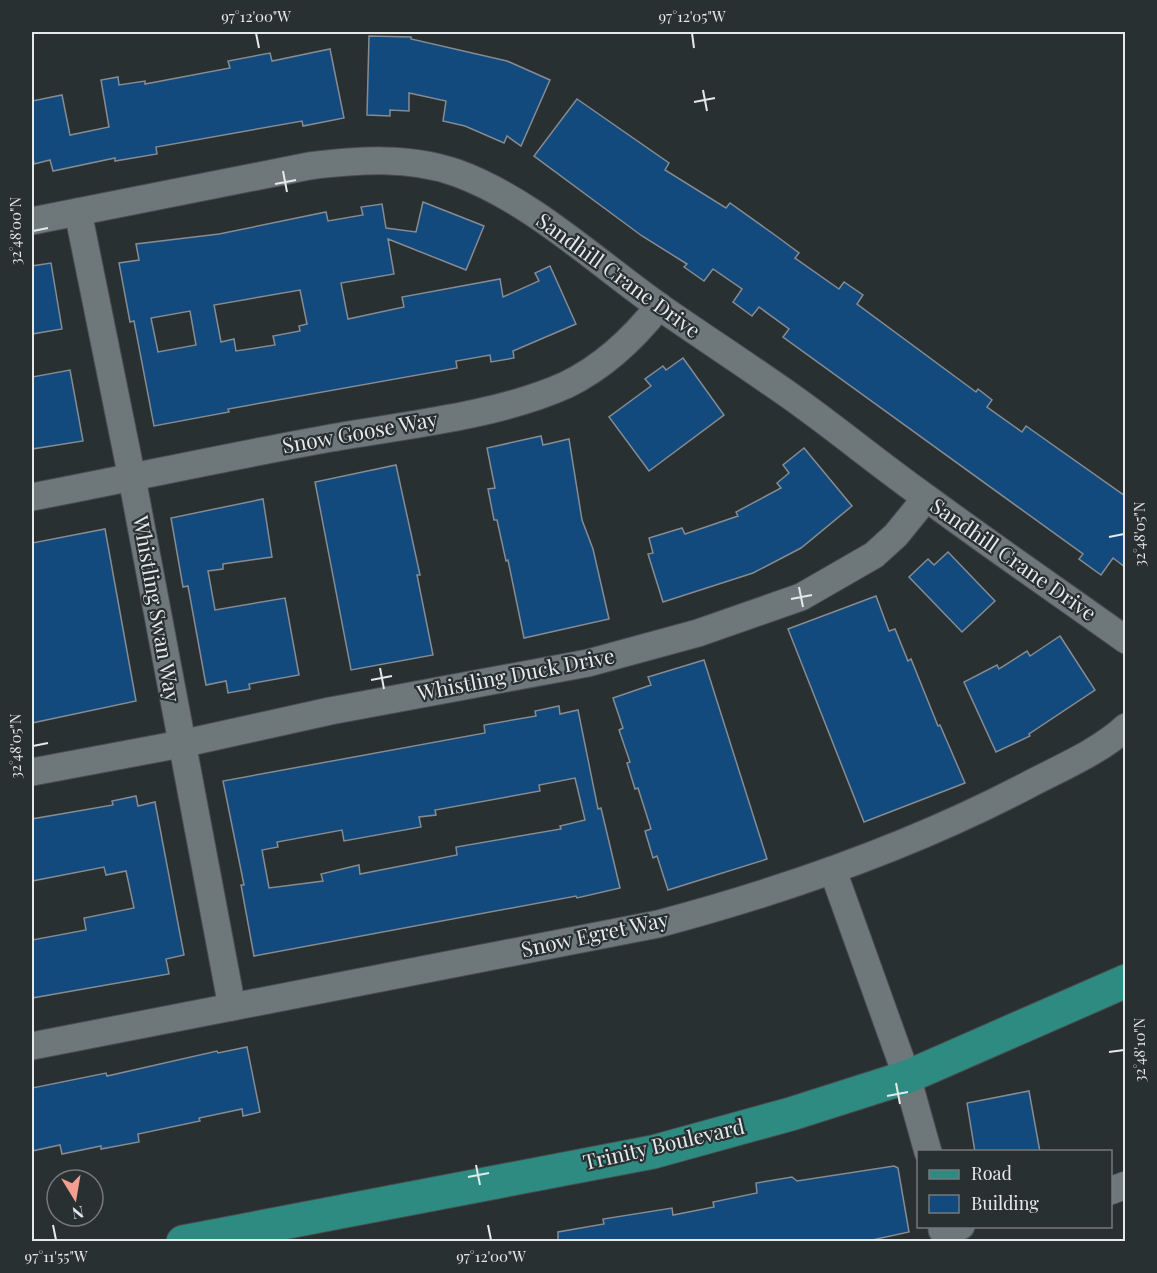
<svg xmlns="http://www.w3.org/2000/svg" width="1157" height="1273" font-family="'Playfair Display',serif">
	<style>
		.building { fill: #134a7d; stroke: #868b91; stroke-width: 1.5; fill-rule: evenodd }
		.lines { fill: none; stroke-linecap: round; stroke-linejoin: round }
		.minor-casing { stroke: #484e50; stroke-width: 29 }
		.major-casing { stroke: #484e50; stroke-width: 35 }
		.minor { stroke: #6e7779; stroke-width: 27 }
		.major { stroke: #2e8b81; stroke-width: 33 }
		.ticks { fill: none; stroke: #e4e9ea; stroke-width: 2 }
		.labels { text-anchor: middle; stroke-width: 4.5; stroke-linejoin: round; paint-order: stroke }
		.street-label { font-size: 21px; fill: #e4e9ea; stroke: #293032 }
		.neatline { fill: none; stroke: #e4e9ea; stroke-width: 2 }
		.ticks-label { font-size: 15px; text-anchor: middle; fill: #e4e9ea }
	</style>
	<rect width="100%" height="100%" fill="#293032"/>
	<g class="building">
		<polygon points="369,36 411,37 411,39 507,61 550,80 521,146 507,136 504,143 465,126 443,121 446,101 409,93 409,111 390,110 390,116 367,115"/>
		<polygon points="330,49 344,118 303,126 302,121 156,147 157,154 115,161 115,158 53,171 50,160 34,164 32,150 32,101 62,95 70,135 109,127 101,80 118,77 119,85 145,81 145,84 230,68 228,61 270,53 272,61"/>
		<polygon points="577,99 669,163 665,170 726,208 730,203 779,238 799,253 795,258 839,289 844,282 863,295 857,304 976,392 978,389 992,400 987,407 1022,432 1026,426 1125,496 1125,567 1113,558 1101,575 1079,559 1083,554 783,337 789,329 759,307 752,316 733,302 742,289 713,269 704,281 684,267 687,264 642,236 534,156"/>
		<path d="M423,202L484,226L466,270L388,239L394,274L341,283L348,319L404,307L402,297L500,279L503,297L539,281L535,273L550,266L576,324L513,351L514,358L491,362L490,355L456,361L457,368L228,409L229,412L154,426L134,321L130,322L119,263L139,260L136,244L219,234L326,212L328,221L363,215L361,207L382,204L386,228L416,232ZM300,290L307,324L299,326L300,331L273,336L275,345L236,351L234,339L221,342L214,305ZM190,311L196,345L158,352L151,318Z"/>
		<polygon points="51,263 62,329 32,334 32,266"/>
		<polygon points="683,358 724,415 649,471 609,417 651,386 645,379 663,366 666,370"/>
		<polygon points="70,370 83,441 32,449 32,377"/>
		<polygon points="541,436 543,445 569,439 582,520 593,549 609,619 524,638 508,560 506,561 497,520 494,520 488,489 495,488 487,448"/>
		<polygon points="804,448 852,506 801,548 753,573 663,602 648,554 653,553 649,538 682,528 685,534 738,516 736,512 781,488 777,483 789,473 783,465"/>
		<polygon points="396,465 420,575 417,575 433,655 351,670 315,482"/>
		<polygon points="263,499 272,557 223,564 223,569 208,571 215,610 285,598 299,675 249,684 250,689 228,693 226,681 206,685 188,586 183,587 171,518"/>
		<polygon points="105,529 136,701 32,723 32,543"/>
		<polygon points="948,552 995,601 962,632 909,577 928,559 934,565"/>
		<polygon points="876,596 889,631 895,629 908,661 911,659 938,726 940,725 965,783 864,822 788,629"/>
		<polygon points="1060,636 1095,690 1029,734 1030,736 996,752 964,682 997,665 999,669 1027,651 1030,656"/>
		<polygon points="704,660 767,859 668,890 657,856 653,858 645,831 651,829 638,788 635,789 627,763 630,762 619,730 623,728 613,698 651,685 648,677"/>
		<path d="M559,706L560,714L578,710L598,809L601,808L620,888L577,898L576,896L254,956L241,885H244L223,781L485,733L484,725L536,716L535,711ZM575,778L585,820L560,826L561,829L456,847L457,855L360,874L359,865L321,874L323,881L269,888L262,850L278,847L277,842L342,830L344,841L421,827L419,817L436,815L435,810L540,791L539,785Z"/>
		<polygon points="136,796 138,806 155,802 184,955 166,959 169,974 32,998 32,940 86,930 84,918 134,908 126,871 106,875 104,867 32,881 32,819 113,805 112,801"/>
		<polygon points="247,1047 260,1112 243,1116 242,1109 199,1118 200,1121 138,1134 139,1142 101,1149 101,1146 62,1154 60,1145 32,1151 32,1088 106,1073 107,1076 217,1051 218,1053"/>
		<polygon points="1029,1091 1040,1152 975,1152 967,1103"/>
		<polygon points="894,1166 898,1168 909,1232 863,1242 558,1242 558,1232 604,1224 603,1219 672,1208 673,1215 714,1207 713,1202 757,1193 756,1183 792,1177 797,1181"/>
	</g>
	<g class="lines">
		<defs>
			<g id="minor">
				<polyline points="78,212 132,478 232,1007"/>
				<path d="M32,221L309,166C359,160 409,156 457,173C531,200 596,262 660,307C706,339 754,370 800,403C843,434 884,468 928,499C993,547 1060,593 1126,640"/>
				<path d="M32,497C131,478 231,456 331,438C405,425 497,416 566,385C603,367 634,338 659,306"/>
				<polyline points="32,772 181,744 330,711 588,663 698,633 801,597 874,555 896,535 926,498"/>
				<polyline points="833,871 907,1077 928,1152"/>
				<path d="M32,1046L658,924C786,890 910,847 1028,785C1060,768 1099,752 1126,727"/>
				<polyline points="1110,1191 1126,1185"/>
				<polyline points="942,1230 961,1226"/>
			</g>
			<polyline id="major" points="183,1242 653,1152 791,1114 907,1077 1126,981"/>
		</defs>
		<use href="#minor" class="minor-casing"/>
		<use href="#major" class="major-casing"/>
		<use href="#minor" class="minor"/>
		<use href="#major" class="major"/>
	</g>
	<path class="ticks" d="M256,33L259,48M692,33L694,48M703,90L707,111M694,102L715,98M283,171L287,192M275,184L296,180M33,231L48,228M1109,537L1124,534M799,587L803,607M791,599L812,595M380,668L384,689M371,680L392,676M33,746L48,743M1109,1052L1124,1050M896,1083L900,1104M887,1096L908,1092M476,1165L480,1185M468,1177L489,1173M53,1225L56,1240M488,1225L491,1240"/>
	<g class="labels">
		<g class="street-label">
			<text transform="translate(618 276) rotate(36)" y="7">Sandhill Crane Drive</text>
			<text transform="translate(360 433) rotate(-10)" y="7">Snow Goose Way</text>
			<text transform="translate(1013 560) rotate(35)" y="7">Sandhill Crane Drive</text>
			<text transform="translate(156 609) rotate(80)" y="7">Whistling Swan Way</text>
			<text transform="translate(516 675) rotate(-11)" y="7">Whistling Duck Drive</text>
			<text transform="translate(595 935) rotate(-12)" y="7">Snow Egret Way</text>
			<text transform="translate(664 1145) rotate(-13)" y="7">Trinity Boulevard</text>
		</g>
	</g>
	<rect width="1157" height="1273" fill="none" stroke="#293032" stroke-width="66"/>
	<rect x="917" y="1150" width="195" height="78" fill="#293032" stroke="#747a7c" stroke-width="1.5"/>
	<rect x="929" y="1170" width="30" height="9" fill="#2e8b81" stroke="#747a7c" stroke-width="1.5"/>
	<text x="971" y="1180" font-size="18" fill="#e4e9ea">Road</text>
	<rect x="929" y="1195" width="30" height="18" fill="#134a7d" stroke="#747a7c" stroke-width="1.5"/>
	<text x="971" y="1210" font-size="18" fill="#e4e9ea">Building</text>
	<g transform="translate(75 1198) rotate(169)"><circle r="28" fill="#293032" stroke="#747a7c" stroke-width="1.5"/>
	<path d="M0-4.5L10 22L0 15L-10 22Z" fill="#f59d8e"/>
	<text y="-9" font-size="16" font-weight="bold" text-anchor="middle" fill="#e4e9ea">N</text>
	</g>
	<rect x="33" y="33" width="1091" height="1207" class="neatline"/>
	<g class="ticks-label">
		<text x="256" y="22">97°12'00"W</text>
		<text x="692" y="22">97°12'05"W</text>
		<text transform="translate(16 231) rotate(-90)" y="5">32°48'00"N</text>
		<text transform="translate(1140 534) rotate(-90)" y="5">32°48'05"N</text>
		<text transform="translate(16 746) rotate(-90)" y="5">32°48'05"N</text>
		<text transform="translate(1140 1050) rotate(-90)" y="5">32°48'10"N</text>
		<text x="56" y="1262">97°11'55"W</text>
		<text x="491" y="1262">97°12'00"W</text>
	</g>
</svg>
